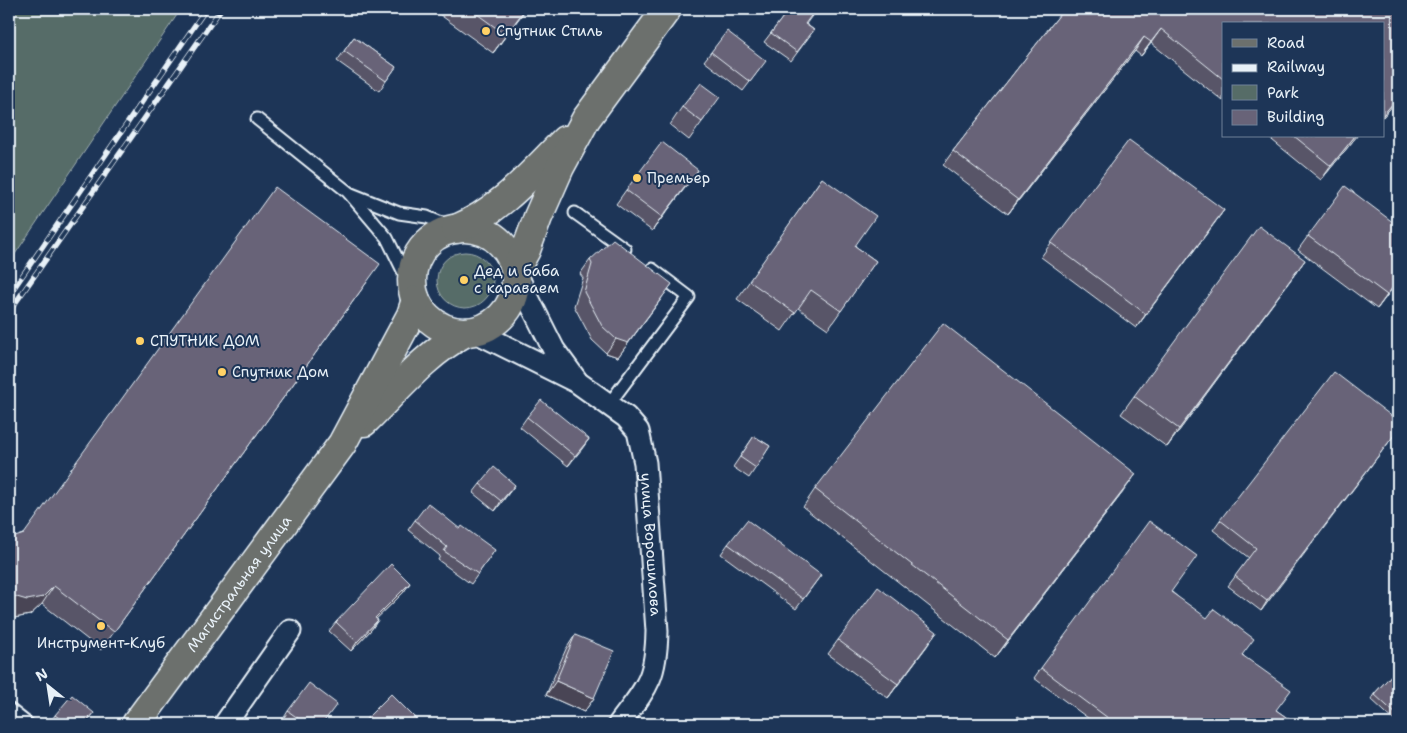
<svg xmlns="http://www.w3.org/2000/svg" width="1407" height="733" font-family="'Shantell Sans',sans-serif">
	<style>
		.green { fill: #566c67; stroke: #9faeb0 }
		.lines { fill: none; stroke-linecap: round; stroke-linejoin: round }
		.lane-casing { stroke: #e8f1f8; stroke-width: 15 }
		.street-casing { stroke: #e8f1f8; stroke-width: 25 }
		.primary-casing { stroke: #e8f1f8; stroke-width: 31 }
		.lane { stroke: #1d3557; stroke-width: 11 }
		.street { stroke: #1d3557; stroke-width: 21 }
		.primary { stroke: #6c706d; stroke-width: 28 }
		.rail-casing { stroke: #e8f1f8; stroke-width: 5.5 }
		.rail { stroke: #1d3557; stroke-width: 4; stroke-dasharray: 11; stroke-linecap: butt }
		.wall { fill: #595567; stroke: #e8f1f8 }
		.shaded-wall { fill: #494554; stroke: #e8f1f8 }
		.building { fill: #686378; stroke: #e8f1f8 }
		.poi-dot { fill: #ffd166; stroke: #1d3557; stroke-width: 2 }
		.labels { text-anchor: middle; stroke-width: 4; stroke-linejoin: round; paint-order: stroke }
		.poi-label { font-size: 15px; fill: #e8f1f8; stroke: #1d3557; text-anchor: start }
		.street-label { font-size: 15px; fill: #e8f1f8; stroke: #1d3557 }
	</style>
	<rect width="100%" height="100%" fill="#1d3557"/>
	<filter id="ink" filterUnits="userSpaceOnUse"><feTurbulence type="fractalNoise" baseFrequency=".02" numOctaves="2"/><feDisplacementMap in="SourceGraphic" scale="10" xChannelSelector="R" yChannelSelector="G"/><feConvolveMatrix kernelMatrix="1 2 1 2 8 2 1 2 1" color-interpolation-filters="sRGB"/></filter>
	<g filter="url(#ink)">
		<g class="green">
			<polygon points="9,9 181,9 9,263"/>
			<circle cx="465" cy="280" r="28"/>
		</g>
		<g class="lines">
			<defs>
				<g id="lane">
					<polyline points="257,119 348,192 387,238 413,291"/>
					<polyline points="349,193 399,213 427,217 456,229"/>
					<polyline points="575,213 625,249"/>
					<polyline points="609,404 689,297 652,269"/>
					<polyline points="9,709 28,724"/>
				</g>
				<g id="street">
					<polyline points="517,276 554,350 576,380"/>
					<path id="s1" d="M474,331L577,382L626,417L638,431L645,463L657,631C656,679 647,687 619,724"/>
					<polyline points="225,724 290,631"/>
				</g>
				<g id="primary">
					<circle cx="464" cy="280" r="52"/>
					<path d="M456,229C500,211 532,173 565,140"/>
					<polyline points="515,270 526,250 538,217 560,167 586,119 667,9"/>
					<path d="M364,422C397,390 425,354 466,332"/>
					<path id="s2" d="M136,724L342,444L411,315L416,300"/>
				</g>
			</defs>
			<use href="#lane" class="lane-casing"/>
			<use href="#street" class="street-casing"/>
			<use href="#primary" class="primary-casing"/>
			<use href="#lane" class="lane"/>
			<use href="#street" class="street"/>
			<use href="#primary" class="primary"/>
			<defs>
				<g id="rail">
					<polyline points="9,295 206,9"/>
					<polyline points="9,312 221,9"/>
				</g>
			</defs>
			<use href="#rail" class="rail-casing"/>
			<use href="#rail" class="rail"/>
		</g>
		<g class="wall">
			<polygon points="432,9 526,9 493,53"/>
			<polygon points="782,9 817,9 806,24 814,30 791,61 764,42 787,12"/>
			<polygon points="1064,9 1398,9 1398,99 1383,117 1223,24 1223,101 1151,43 1141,56 1135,51 1008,214 943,165 953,151"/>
			<polygon points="354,37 396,67 379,91 337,61"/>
			<polygon points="711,52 759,70 743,91 704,61"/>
			<polygon points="682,107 707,115 689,140 670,125"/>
			<polygon points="1267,136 1357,136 1321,180"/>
			<polygon points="1398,149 1398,159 1394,155"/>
			<polygon points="698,170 652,231 616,204 626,190"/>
			<polygon points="822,178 855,246 876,261 828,329 798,308 782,331 737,299"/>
			<polygon points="1224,210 1136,328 1041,257 1051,243"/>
			<polygon points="1308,236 1398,281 1377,309 1298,250"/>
			<polygon points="590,260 662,298 618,357 606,353 592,340 574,306 583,278 580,274"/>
			<polygon points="1305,260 1167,447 1121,414 1134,396"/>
			<polygon points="367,282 101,650 42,604 30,615 14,618 9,617 9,541 24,534"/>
			<polygon points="527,417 589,439 568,466 520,427"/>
			<polygon points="1398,421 1261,611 1228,586 1249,558 1213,530 1220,520"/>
			<polygon points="754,436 770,446 749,478 733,467"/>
			<polygon points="480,484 515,485 495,511 473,493"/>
			<polygon points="815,489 1123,492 995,658 803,507"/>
			<polygon points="415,520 495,550 471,584 438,560 440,556 408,530"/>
			<polygon points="728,544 821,575 796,609 721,554"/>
			<polygon points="410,583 403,593 376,619 378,620 371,630 351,651 329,631 336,622"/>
			<polygon points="1172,592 1243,655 1276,710 1296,724 1096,724 1034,678 1041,668"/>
			<polygon points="575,635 594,698 584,712 546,695 566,649"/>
			<polygon points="838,640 927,646 888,698 828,654"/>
			<polygon points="1398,668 1398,724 1371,699 1374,694"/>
			<polygon points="288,711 322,724 286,724 282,721"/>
			<polygon points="94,713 86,724 49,724 55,715"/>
			<polygon points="367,718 418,721 415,724 363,724"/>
		</g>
		<g class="shaded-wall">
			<polygon points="525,9 526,9 493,53 506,35"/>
			<polygon points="1161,29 1151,43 1141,56 1151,42"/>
			<polygon points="1144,37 1135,51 1008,214 1018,200"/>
			<polygon points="1398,97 1398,99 1383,117 1383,115"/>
			<polygon points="1355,136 1357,136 1321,180 1331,166"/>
			<polygon points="698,170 688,184 652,231 662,217"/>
			<polygon points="1224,210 1214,224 1136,328 1146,314"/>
			<polygon points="1305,260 1292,278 1167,447 1179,429"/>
			<polygon points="1398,280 1398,281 1377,309 1387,295"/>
			<polygon points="672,284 618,357 606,353 616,339"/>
			<polygon points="1398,430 1261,611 1267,601"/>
			<polygon points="589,439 582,449 568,466 575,456"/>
			<polygon points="1136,474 1123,492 995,658 1008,640"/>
			<polygon points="515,485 508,494 495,511 501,501"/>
			<polygon points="410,583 403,593 368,627 375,618"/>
			<polygon points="54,586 42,604 30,615 14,618 9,617 9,597 10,595"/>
			<polygon points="378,620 371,630 351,651 357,642"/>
			<polygon points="937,632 927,646 888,698 898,684"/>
			<polygon points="556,681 594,698 584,712 546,695"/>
		</g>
		<g class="building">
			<polygon points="470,9 525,9 506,35"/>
			<polygon points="789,9 816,9 805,24 814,30 797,52 771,33"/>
			<polygon points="1064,9 1398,9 1398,97 1383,115 1383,24 1223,24 1223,79 1161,29 1151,42 1144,37 1018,200 953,151"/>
			<polygon points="727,31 766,61 750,82 711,52"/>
			<polygon points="354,37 396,67 386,81 344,51"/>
			<polygon points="701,83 720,97 702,122 682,107"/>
			<polygon points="1294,136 1355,136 1331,166"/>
			<polygon points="1129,140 1224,210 1146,314 1051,243"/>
			<polygon points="662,142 698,170 662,217 626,190"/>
			<polygon points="822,178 876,216 855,246 876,261 841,311 811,290 795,313 749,281"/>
			<polygon points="1345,186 1398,226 1398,280 1387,295 1308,236"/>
			<polygon points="275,187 380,264 114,632 54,586 43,597 27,600 10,595 9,594 9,541 12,538 24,534"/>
			<polygon points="1259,226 1305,260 1179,429 1134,396"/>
			<polygon points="613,239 672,284 628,343 616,339 602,326 584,292 592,264 590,260"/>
			<polygon points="943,323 1136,474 1008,640 815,489"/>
			<polygon points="1334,372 1398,421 1398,430 1267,601 1235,576 1256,548 1220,520"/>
			<polygon points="541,400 589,439 575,456 527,417"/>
			<polygon points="754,436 770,446 756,468 740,457"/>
			<polygon points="494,467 515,485 501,501 480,484"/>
			<polygon points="428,503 460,529 462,526 495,550 478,574 444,551 447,547 415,520"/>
			<polygon points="747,520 821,575 803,599 728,544"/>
			<polygon points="1149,521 1197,556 1171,592 1207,618 1214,609 1254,639 1242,655 1291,690 1276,710 1296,724 1116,724 1041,668"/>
			<polygon points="391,564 410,583 375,618 378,620 357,642 336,622"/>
			<polygon points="878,587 937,632 898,684 838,640"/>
			<polygon points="575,635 614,651 594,698 556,681"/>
			<polygon points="1398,668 1398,716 1374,694"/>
			<polygon points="309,683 337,704 322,724 306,724 288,711"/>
			<polygon points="391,694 418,721 414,724 373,724 367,718"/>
			<polygon points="72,695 94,713 85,724 67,724 55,715"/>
			<polygon points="541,716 551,724 535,724"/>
			<polygon points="1018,716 1030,724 1012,724"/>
		</g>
	</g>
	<g class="poi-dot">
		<circle cx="486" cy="31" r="5"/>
		<circle cx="637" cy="178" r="5"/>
		<circle cx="464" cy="280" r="5"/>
		<circle cx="140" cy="341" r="5"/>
		<circle cx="222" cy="372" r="5"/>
		<circle cx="101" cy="626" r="5"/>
	</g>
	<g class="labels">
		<g class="poi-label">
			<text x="496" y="36">Спутник Стиль</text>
			<text x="647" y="183">Премьер</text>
			<text x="474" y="276">Дед и баба<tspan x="474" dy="17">с караваем</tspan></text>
			<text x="150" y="346">СПУТНИК ДОМ</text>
			<text x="232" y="377">Спутник Дом</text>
			<text x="101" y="648" text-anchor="middle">Инструмент-Клуб</text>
		</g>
		<g class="street-label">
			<text dy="5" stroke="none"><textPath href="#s1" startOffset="308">улица Ворошилова</textPath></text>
			<text dy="5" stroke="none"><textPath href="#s2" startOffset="174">Магистральная улица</textPath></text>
		</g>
	</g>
	<rect width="1407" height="733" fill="none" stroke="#1d3557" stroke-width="30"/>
	<rect x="15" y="15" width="1377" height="703" fill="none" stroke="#e8f1f8" stroke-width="2" filter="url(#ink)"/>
	<rect x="1222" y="22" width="162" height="115" fill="#1d3557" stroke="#6e8097"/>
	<rect x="1232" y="39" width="25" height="8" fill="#6c706d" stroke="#6e8097"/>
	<text x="1267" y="48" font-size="15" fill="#e8f1f8">Road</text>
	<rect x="1232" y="64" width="25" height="8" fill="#e8f1f8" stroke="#6e8097"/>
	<text x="1267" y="72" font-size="15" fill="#e8f1f8">Railway</text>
	<rect x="1232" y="85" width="25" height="15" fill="#566c67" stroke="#6e8097"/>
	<text x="1267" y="98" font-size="15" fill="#e8f1f8">Park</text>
	<rect x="1232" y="110" width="25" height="15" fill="#686378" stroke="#6e8097"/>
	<text x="1267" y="122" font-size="15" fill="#e8f1f8">Building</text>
	<g transform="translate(48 686) rotate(330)" stroke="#1d3557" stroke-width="4" paint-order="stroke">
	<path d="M0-4L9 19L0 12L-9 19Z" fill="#e8f1f8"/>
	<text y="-8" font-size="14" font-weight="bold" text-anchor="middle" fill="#e8f1f8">N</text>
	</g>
</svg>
